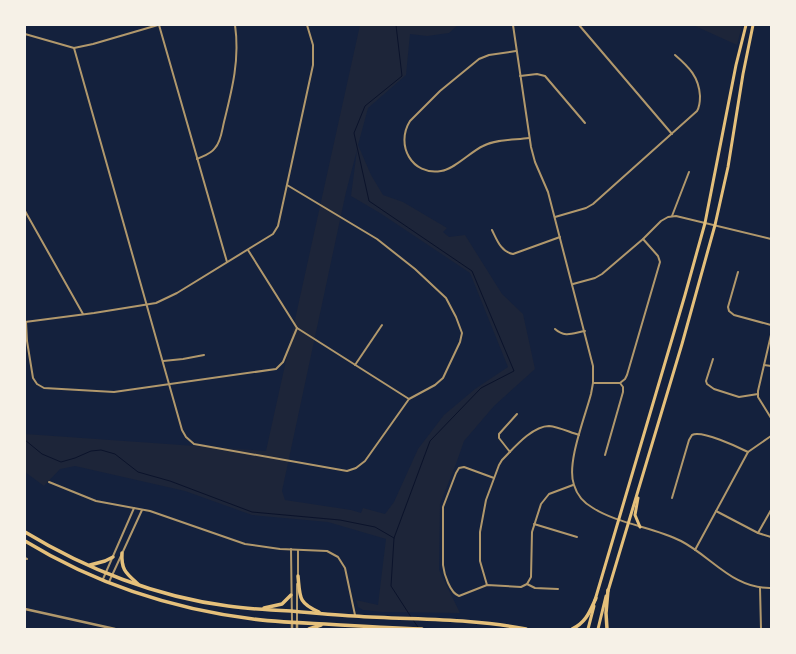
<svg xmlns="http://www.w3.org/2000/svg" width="796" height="654" font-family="Quicksand,sans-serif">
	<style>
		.green { fill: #1d2539; fill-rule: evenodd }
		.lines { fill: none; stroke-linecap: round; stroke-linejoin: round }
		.stream { stroke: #0b132b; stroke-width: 1 }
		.minor { stroke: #b1986c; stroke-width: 2 }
		.tertiary { stroke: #b1986c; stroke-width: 2.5 }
		.secondary { stroke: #e5c07b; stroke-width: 3 }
		.primary { stroke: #e5c07b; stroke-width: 3.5 }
	</style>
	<rect width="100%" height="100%" fill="#14213d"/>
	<g class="green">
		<path d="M360,25H458L449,33L427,36L410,34L406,75L368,108L358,145L371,175L383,195L403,202L447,228L443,232L449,237L465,235L502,294L523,314L535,369L494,406L464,441L456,464L440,504L439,570L460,613L382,612L363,610L358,607L356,600L378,605L386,539L328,522L252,515L185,491L75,466L60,469L44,486L25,472V434L266,451ZM357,150L351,196L380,213L470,273L508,367L475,389L444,415L418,449L394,502L385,514L363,508L361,513L351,510L285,500L282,491L346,192Z"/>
		<polygon points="693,25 742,25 737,45"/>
	</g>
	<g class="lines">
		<g class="stream">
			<polyline points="396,25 402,76 365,106 354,133 369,201 472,271 514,371 481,388 430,441 394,538 391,586 411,617"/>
			<polyline points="25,440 42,454 61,462 75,458 91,451 101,450 115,454 138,472 170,481 252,512 340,520 375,527 394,538"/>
			<polyline points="413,620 418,627"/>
		</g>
		<g class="minor">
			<polyline points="159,25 227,262"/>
			<path d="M513,25L531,147L535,162L548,192L593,366V383L591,394C585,417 566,464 574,485C577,495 584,503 593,508C618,524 654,527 681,541C712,557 733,589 771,588"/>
			<polyline points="579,25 672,134"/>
			<polyline points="25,34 74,48 93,44 158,25"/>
			<polyline points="74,48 182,430 186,437 194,444 347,471 356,468 365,461 409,399 435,385 443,378 460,342 462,333 456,317 446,298 415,269 377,239 287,185"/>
			<path d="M516,51L489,55L479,59L440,91L410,121C395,145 412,176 441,171C455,169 470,152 483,146C496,139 515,140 529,138"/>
			<polyline points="520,76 537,74 545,76 585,123"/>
			<path d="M197,159C203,156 211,154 215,148C221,142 222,130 224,122C232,90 240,59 235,25"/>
			<polyline points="25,211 83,314"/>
			<polyline points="672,216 689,172"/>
			<path d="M555,217L586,208L593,204L697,111C700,106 700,102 700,96C699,77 689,67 675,55"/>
			<path d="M492,230C497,240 501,252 513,254L560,237"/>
			<polyline points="248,250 297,328 409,399"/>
			<polyline points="738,272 728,307 729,311 734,315 771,325"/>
			<polyline points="573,284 595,278 602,274 643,239 661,221 668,217 676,216 771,239"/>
			<polyline points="25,322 94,313 156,303 177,293 273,234 278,226 313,65 313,45 307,25"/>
			<polyline points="26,322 27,341 33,378 37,384 44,388 114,392 276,369 283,362 297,328"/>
			<path d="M555,329C565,338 573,333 585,331"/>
			<polyline points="771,335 758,391 758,397 771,418"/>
			<polyline points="713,359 706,381 707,384 714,389 739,397 758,394"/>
			<polyline points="163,361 183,359 204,355"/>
			<polyline points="355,365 382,325"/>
			<polyline points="764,365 771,366"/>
			<polyline points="593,383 620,383"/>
			<polyline points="620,383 625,379 627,375 660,262 658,256 643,239"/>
			<polyline points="510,452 499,438 499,434 517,414"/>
			<polyline points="605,455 623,392 623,387 620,383"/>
			<path d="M494,478L464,467L459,468L456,473L443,507V565C444,574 450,593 459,596L487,585L521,587L527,584"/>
			<polyline points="49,482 96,501 150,511 245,544 280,549 327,551 338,557 345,568 355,615"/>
			<path d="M672,498L689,440L692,435C702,430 738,447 748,452"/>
			<polyline points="716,511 758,533 771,537"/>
			<polyline points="534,524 577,537"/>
			<polyline points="758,533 771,510"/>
			<polyline points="291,549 292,622"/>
			<polyline points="695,550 748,452 771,436"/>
			<polyline points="25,558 27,559"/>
			<polyline points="298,576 298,550"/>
			<polyline points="103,579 134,508"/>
			<polyline points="109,582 142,510"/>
			<polyline points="527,584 531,577 532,532 541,504 549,494 573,485"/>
			<polyline points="527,584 535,588 558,589"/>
			<path d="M487,585L480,561V532L486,500L499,465L502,460C513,449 532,426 549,426C559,427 569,432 579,435"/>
			<polyline points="760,588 761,629"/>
			<polyline points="297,622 297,584"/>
		</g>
		<g class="tertiary">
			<polyline points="25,609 115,629"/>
			<polyline points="292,623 292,629"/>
			<polyline points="297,623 297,629"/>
		</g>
		<g class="secondary">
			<polyline points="638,498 635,515 640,527"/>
			<polyline points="608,591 682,344 715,225 728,167 743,74 753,25"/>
			<polyline points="595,600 685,295 705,223 736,65 746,25"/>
			<polyline points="588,629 594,606"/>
			<polyline points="598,629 606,596"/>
		</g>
		<g class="primary">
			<path d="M25,532C86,569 157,597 228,606C249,609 270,610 291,611C312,613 333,615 354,616C411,620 470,618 526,629"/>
			<path d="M25,541C94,583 173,609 253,619C277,622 301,623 325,624C357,626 390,628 422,629"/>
			<path d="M122,553C121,570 126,573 138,584"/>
			<polyline points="90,565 105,561 113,557"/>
			<path d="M298,576C300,597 298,603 319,612"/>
			<polyline points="264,608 282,604 291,595"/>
			<polyline points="309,629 321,625"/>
			<path d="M572,629C586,623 590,611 596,598"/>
			<polyline points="607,629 606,613 608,590"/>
		</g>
	</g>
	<rect width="796" height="654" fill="none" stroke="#f6f1e7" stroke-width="52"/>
</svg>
